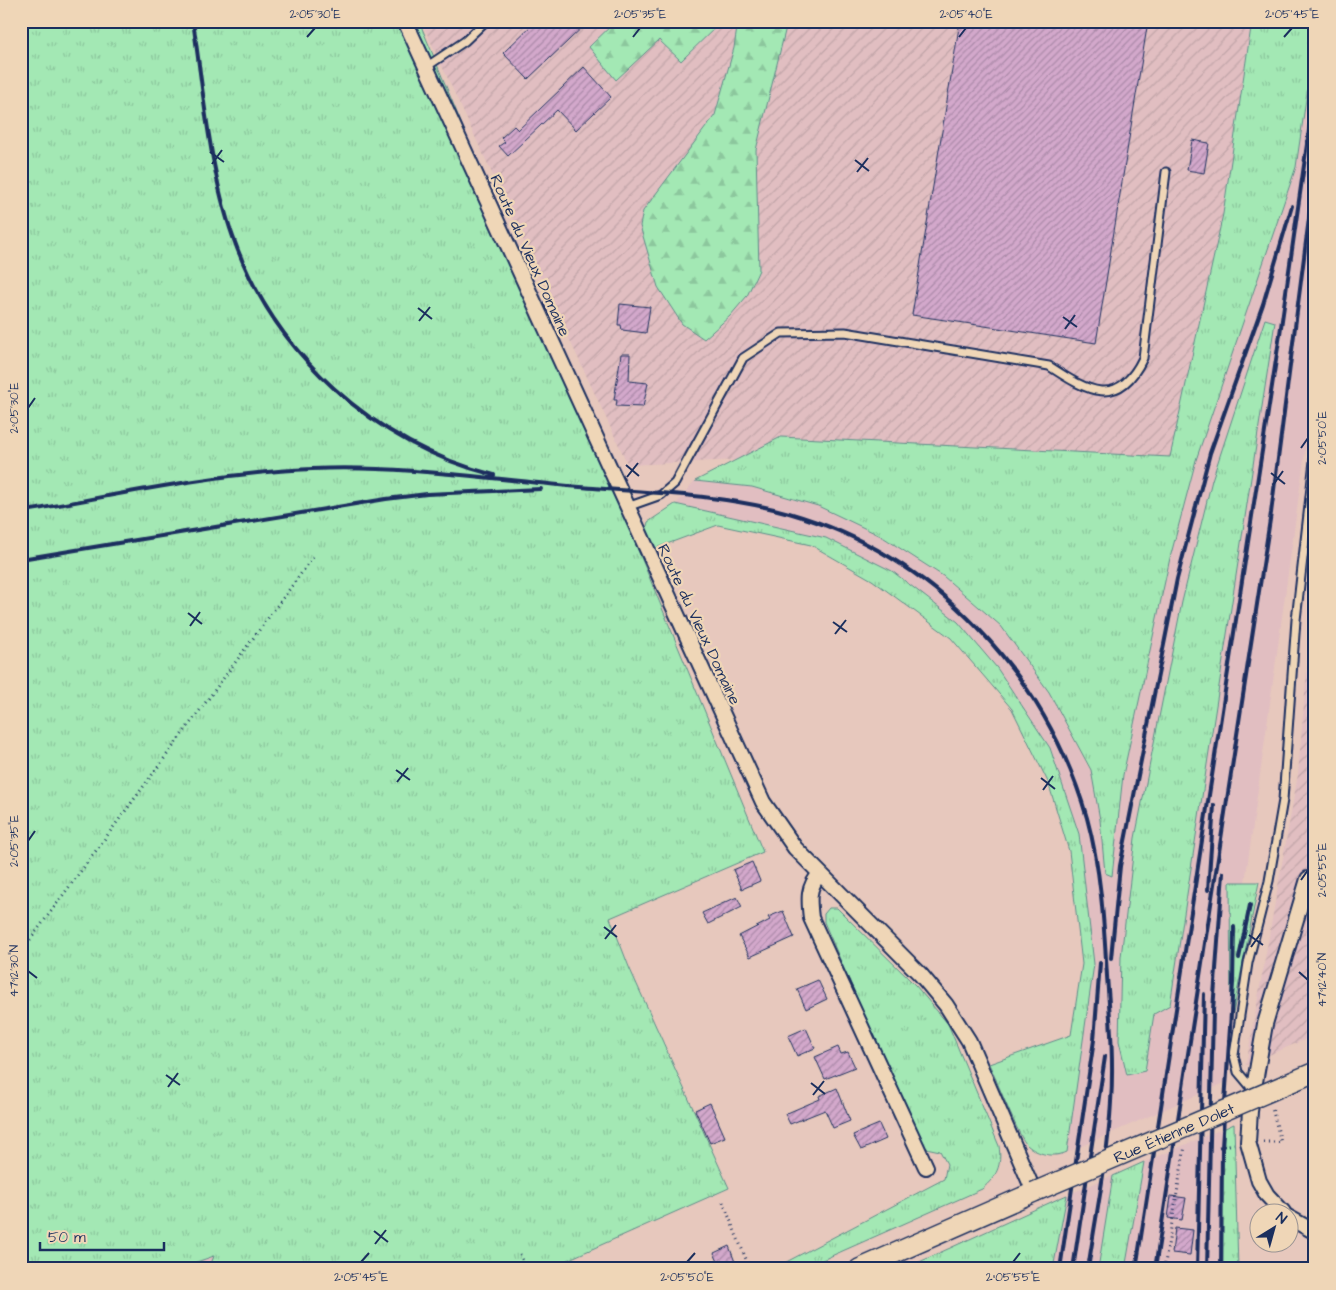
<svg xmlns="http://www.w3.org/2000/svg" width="1336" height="1290" font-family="'Architects Daughter',sans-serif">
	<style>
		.built { fill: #e1bec1 }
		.industrial { fill: url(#industrial-furrows) }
		.grass { fill: url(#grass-tufts); stroke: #5f8c89 }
		.forest { fill: url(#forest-firs); stroke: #5f8c89 }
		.building { fill: url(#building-hatch); stroke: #1b2f5e }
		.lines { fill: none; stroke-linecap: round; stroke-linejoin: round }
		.lane-casing { stroke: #1b2f5e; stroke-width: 11 }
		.street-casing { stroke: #1b2f5e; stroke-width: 18 }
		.secondary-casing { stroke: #1b2f5e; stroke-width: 22 }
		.path { stroke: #1b2f5e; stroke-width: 3; stroke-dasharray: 1 4; stroke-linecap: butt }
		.lane { stroke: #efd6b7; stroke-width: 7 }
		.street { stroke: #efd6b7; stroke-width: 14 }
		.secondary { stroke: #efd6b7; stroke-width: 19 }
		.rail { stroke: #1b2f5e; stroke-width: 4 }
		.secondary-bridge-casing { stroke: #1b2f5e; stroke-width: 22; stroke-linecap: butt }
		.secondary-bridge { stroke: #efd6b7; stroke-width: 19 }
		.ticks { fill: none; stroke: #1b2f5e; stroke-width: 2 }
		.labels { text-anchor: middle; stroke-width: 4.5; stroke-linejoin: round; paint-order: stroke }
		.street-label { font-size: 16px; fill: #1b2f5e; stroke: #efd6b7 }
		.neatline { fill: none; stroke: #1b2f5e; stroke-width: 2 }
		.ticks-label { font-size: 12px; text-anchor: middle; fill: #1b2f5e }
	</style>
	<defs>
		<pattern id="industrial-furrows" width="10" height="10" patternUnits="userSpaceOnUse" patternTransform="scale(1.25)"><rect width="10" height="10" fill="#e1bec1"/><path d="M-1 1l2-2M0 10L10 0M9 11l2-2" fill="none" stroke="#c0a4a8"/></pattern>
		<pattern id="grass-tufts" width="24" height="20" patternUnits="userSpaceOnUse" patternTransform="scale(1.25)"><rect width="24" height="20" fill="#a3e8b4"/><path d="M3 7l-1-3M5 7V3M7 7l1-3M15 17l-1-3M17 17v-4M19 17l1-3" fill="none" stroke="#8cc79d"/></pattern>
		<pattern id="forest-firs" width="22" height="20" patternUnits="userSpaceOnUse" patternTransform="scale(1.25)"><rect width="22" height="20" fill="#a3e8b4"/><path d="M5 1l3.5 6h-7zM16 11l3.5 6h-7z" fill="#8cc79d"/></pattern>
		<pattern id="building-hatch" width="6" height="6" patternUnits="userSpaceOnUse" patternTransform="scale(1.25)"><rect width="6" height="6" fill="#d3a8cb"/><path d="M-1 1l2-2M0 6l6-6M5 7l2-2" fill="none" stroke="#aa89a8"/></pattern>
	</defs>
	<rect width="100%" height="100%" fill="#e7c8bd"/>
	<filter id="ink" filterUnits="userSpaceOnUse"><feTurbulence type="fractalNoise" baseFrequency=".02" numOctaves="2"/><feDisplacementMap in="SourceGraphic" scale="10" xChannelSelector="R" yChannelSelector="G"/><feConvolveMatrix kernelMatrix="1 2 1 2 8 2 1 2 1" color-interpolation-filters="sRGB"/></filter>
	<g filter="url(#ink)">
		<g class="built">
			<polygon points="1315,21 1315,380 1242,904 1229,1081 1059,1156 1088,965 1084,884 1036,736 930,603 800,535 672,509 695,481 752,487 818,506 881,536 943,576 1001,626 1049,692 1090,770 1167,551"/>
			<polygon points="1234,1124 1238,1269 1049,1269 1060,1198"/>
		</g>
		<g class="industrial">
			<polygon points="421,21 1252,21 1223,214 1171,457 781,437 738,460 628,465"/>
			<polygon points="1315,576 1315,1035 1246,1065 1298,774"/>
			<polygon points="215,1256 209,1269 176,1269"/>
		</g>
		<g class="grass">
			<polygon points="21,21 419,21 763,852 610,918 629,967 729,1188 547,1269 209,1269 214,1256 176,1269 21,1269"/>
			<polygon points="1252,21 1315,21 1315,38 1296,167 1196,460 1170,558 1123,775 1112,876 1105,873 1100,820 1091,770 1049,692 1001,626 943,576 881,536 818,506 752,487 695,481 781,437 1170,457 1223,214"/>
			<polygon points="1265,319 1275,322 1170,1005 1154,1014 1145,1071 1127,1075 1119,1041 1121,957 1135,838 1182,602 1212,480"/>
			<path d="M675,504L826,538L892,571L958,622L997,668L1050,748L1079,834L1094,964L1067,1152C1054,1158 1038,1155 1027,1145C1020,1140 995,1076 989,1064L1071,1035L1082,964L1069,851L1048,782L1012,709L951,638L872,580L811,545L718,525L656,548L646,530L648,522Z"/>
			<polygon points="1230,882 1259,882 1231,1023"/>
			<path d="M829,908H837L916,986L948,1024L999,1146C1002,1166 997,1176 982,1189L802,1269H773L944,1179L947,1164L940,1151L926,1148L914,1131L824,922V914Z"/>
			<polygon points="1234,1124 1238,1269 1223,1269 1223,1129"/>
			<polygon points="1144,1162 1125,1269 1098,1269 1113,1176"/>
			<polygon points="1067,1195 1053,1269 904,1269 1060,1198"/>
		</g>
		<g class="forest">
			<polygon points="616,21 722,21 681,61 659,40 616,80 589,47"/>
			<polygon points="738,21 785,21 786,27 756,150 759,270 747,296 730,316 704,339 682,324 658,287 640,226 643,211 715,115 734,48"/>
		</g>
		<g class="building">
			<polygon points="536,21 589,21 528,79 503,53"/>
			<polygon points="960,21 1148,21 1096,343 912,315"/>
			<polygon points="584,67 611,97 576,130 557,110 508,156 499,146 505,142 501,138 514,126 518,130"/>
			<polygon points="1192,140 1209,143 1204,173 1187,170"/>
			<polygon points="620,304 650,307 646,333 622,330 621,325 618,325"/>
			<polygon points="621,354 630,354 629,381 648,383 643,407 616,406 617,400 614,400"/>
			<polygon points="752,862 760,881 742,889 733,870"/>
			<polygon points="737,897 742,907 708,924 702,913"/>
			<polygon points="783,911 794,937 750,957 739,936 770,920 768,917"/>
			<polygon points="818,980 827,999 806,1009 797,989"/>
			<polygon points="806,1028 815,1048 797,1056 788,1036"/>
			<polygon points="838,1047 841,1054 848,1052 855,1067 825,1079 815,1057"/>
			<polygon points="837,1088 850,1121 833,1128 825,1110 790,1124 785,1114 820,1099 819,1096"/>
			<polygon points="710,1103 725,1137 710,1143 695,1110"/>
			<polygon points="879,1124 886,1139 861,1150 853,1135"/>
			<polygon points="1171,1196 1186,1198 1182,1220 1168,1218"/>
			<polygon points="1175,1228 1193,1230 1190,1255 1172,1253"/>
			<polygon points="729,1246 735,1262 721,1268 714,1253"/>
		</g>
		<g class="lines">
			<defs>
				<g id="lane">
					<polyline points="426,67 465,41 486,21"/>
					<path d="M627,507L661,495L675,483L743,358L781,333L845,332L1049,366C1087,391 1118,410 1143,358L1166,172"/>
					<polyline points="1254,1091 1238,1072 1234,1055 1248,963 1269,881 1283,800 1296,620 1315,452"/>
				</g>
				<g id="street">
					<polyline points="405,21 763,802 795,848 921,975 946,1005 969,1041 1034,1192"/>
					<path d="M820,874C807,887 809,901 811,918L926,1167"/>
					<polyline points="1283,1212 1267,1195 1259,1181 1248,1142 1250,1111 1265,1024 1308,879"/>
					<polyline points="1288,1217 1315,1232"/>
				</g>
				<polyline id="secondary" points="859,1269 1034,1192"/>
			</defs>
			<use href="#lane" class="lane-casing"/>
			<use href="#street" class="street-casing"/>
			<use href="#secondary" class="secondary-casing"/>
			<g class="path">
				<polyline points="21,952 314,556"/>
				<polyline points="1263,1142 1281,1142 1272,1108"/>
				<polyline points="1219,1147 1234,1144"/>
				<polyline points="723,1202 750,1269"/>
				<polyline points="520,1254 526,1269"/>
				<polyline points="1164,1269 1185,1146"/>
			</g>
			<use href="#lane" class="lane"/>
			<use href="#street" class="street"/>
			<use href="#secondary" class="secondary"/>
			<g class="rail">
				<path d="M193,21C203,90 210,172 233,237C274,354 374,444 494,475"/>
				<path d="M21,512C117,495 214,473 312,469C401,465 492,479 580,487C649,493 722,494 789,513C934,555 1046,674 1087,818C1101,869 1104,924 1107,976C1110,1018 1114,1060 1111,1102C1108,1158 1096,1214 1088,1269"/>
				<polyline points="21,559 386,499 427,494 541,489"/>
				<polyline points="1208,890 1214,805"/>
				<polyline points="1111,958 1120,866 1177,579 1210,453 1263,304 1292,206"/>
				<polyline points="1239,958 1250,905"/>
				<polyline points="1060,1269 1094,1040 1100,963"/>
				<polyline points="1073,1269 1105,1057"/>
				<polyline points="1136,1269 1280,334 1315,88"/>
				<polyline points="1155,1269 1271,513 1315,172"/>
				<polyline points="1197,1269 1204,994"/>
				<polyline points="1207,1269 1213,1010 1223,873"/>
				<polyline points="1221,1269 1222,1147 1233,983 1234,927"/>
			</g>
			<defs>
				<g id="secondary-bridge">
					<path id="s1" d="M1034,1192L1315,1072"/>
				</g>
			</defs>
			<use href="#secondary-bridge" class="secondary-bridge-casing"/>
			<use href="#secondary-bridge" class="secondary-bridge"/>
		</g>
	</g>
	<path class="ticks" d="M307,37L315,28M633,37L640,28M959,37L966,28M1284,37L1292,28M210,152L224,162M855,160L869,171M212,164L222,150M857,172L868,158M418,308L432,319M1063,317L1077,327M419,321L430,307M1065,329L1075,315M28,408L35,398M1301,448L1308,438M626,465L639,476M1271,473L1285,484M627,477L638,463M1273,485L1283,471M188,613L202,624M833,622L847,632M190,626L200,612M835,634L846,620M396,770L410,780M1041,778L1055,789M397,782L408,768M1043,790L1053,776M28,841L35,831M1301,880L1308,870M604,927L617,937M1249,935L1263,945M605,939L616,925M1251,947L1261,933M28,971L37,978M1299,972L1308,980M166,1075L180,1085M811,1083L825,1094M168,1087L178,1073M813,1095L824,1081M374,1231L388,1242M375,1244L386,1230M361,1262L369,1253M687,1262L695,1253M1013,1262L1020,1253"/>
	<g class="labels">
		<g class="street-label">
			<text transform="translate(531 255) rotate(66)" y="6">Route du Vieux Domaine</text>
			<text transform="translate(700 624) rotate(65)" y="6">Route du Vieux Domaine</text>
			<text dy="6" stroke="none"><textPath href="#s1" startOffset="152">Rue Étienne Dolet</textPath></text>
		</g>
	</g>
	<rect width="1336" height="1290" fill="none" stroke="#efd6b7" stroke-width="55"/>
	<g transform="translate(1274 1228) rotate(37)"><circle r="24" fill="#efd6b7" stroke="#9a9393"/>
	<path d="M0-4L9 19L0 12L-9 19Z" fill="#1b2f5e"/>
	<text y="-8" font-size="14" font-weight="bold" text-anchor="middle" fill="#1b2f5e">N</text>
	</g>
	<path d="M40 1242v8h124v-8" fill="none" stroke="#1b2f5e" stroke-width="2.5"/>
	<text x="48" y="1242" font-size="15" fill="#1b2f5e" stroke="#efd6b7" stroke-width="4" paint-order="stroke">50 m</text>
	<rect x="28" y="28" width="1280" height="1234" class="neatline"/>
	<g class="ticks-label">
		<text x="315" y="18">2°05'30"E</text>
		<text x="640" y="18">2°05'35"E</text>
		<text x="966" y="18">2°05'40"E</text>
		<text x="1292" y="18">2°05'45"E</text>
		<text transform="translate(14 408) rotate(-90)" y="4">2°05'30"E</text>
		<text transform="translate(1322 438) rotate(-90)" y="4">2°05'50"E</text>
		<text transform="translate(14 841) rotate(-90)" y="4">2°05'35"E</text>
		<text transform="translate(1322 870) rotate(-90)" y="4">2°05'55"E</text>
		<text transform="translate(14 971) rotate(-90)" y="4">47°12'30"N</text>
		<text transform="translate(1322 980) rotate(-90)" y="4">47°12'40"N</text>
		<text x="361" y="1281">2°05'45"E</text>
		<text x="687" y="1281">2°05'50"E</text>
		<text x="1013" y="1281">2°05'55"E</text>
	</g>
</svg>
